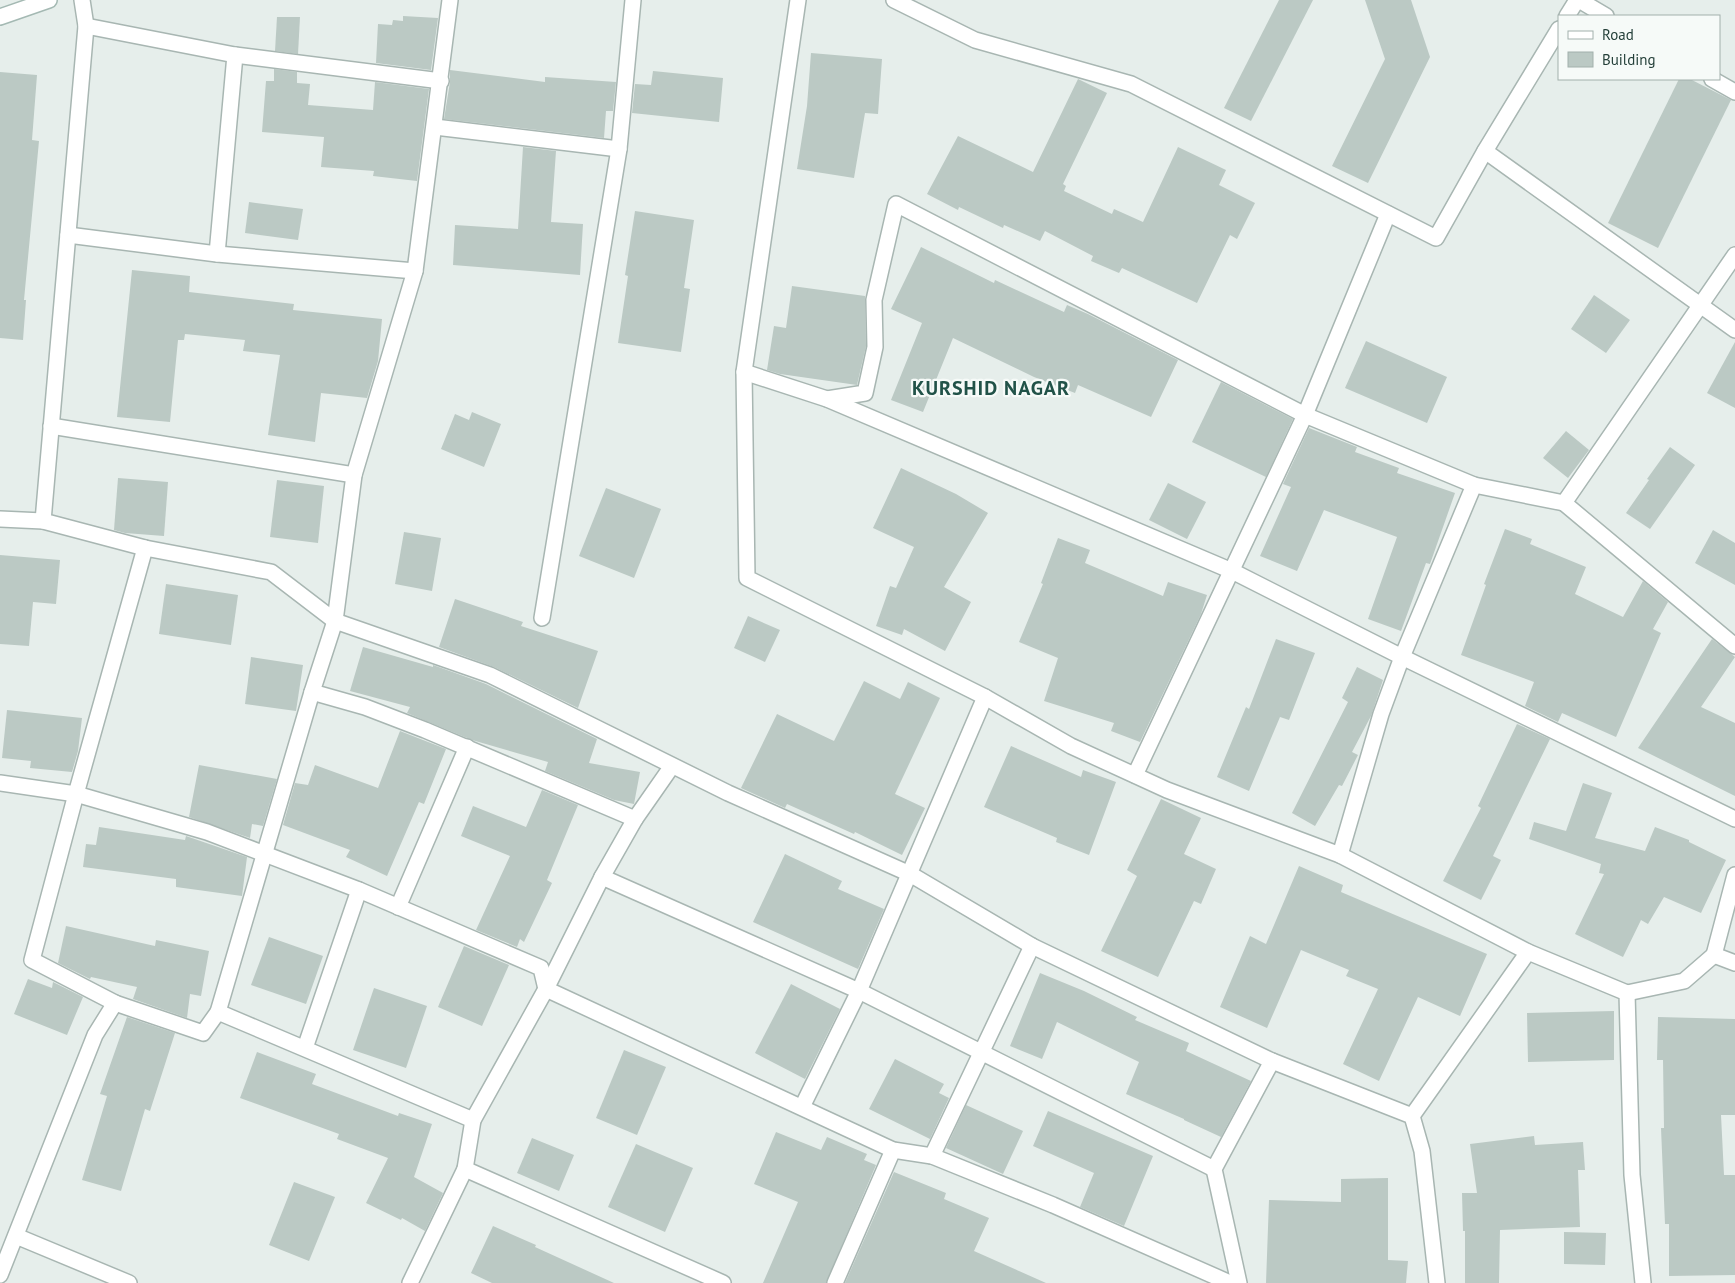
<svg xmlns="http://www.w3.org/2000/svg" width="1735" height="1283" font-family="'PT Sans',sans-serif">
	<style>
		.building { fill: #bbc9c4 }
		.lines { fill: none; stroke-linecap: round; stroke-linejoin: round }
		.minor-casing { stroke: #a8b6b2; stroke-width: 18 }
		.secondary-casing { stroke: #a4b9b3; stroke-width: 18 }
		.minor { stroke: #fff; stroke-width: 15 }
		.secondary { stroke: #fff; stroke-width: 15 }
		.labels { text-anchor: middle; stroke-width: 4.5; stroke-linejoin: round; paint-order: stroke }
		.district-label { font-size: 20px; font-weight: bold; letter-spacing: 1px; fill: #215248; stroke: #f6faf8 }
	</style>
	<rect width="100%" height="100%" fill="#e6eeeb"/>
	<g class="building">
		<polygon points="1279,0 1313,0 1251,121 1224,108"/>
		<polygon points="1365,0 1411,0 1430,57 1368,183 1332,166 1385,59"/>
		<polygon points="403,16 438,18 431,70 376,63 378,24 392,25 393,20 403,21"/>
		<polygon points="277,17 300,17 298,54 275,51"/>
		<polygon points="811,53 882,59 878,114 865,113 854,178 797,169 807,106"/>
		<polygon points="274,69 297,72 297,83 310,84 308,105 373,110 375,82 429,89 417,181 373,176 374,171 321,167 324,137 262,132 266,81 274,81"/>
		<polygon points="450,70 545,82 545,77 616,82 613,111 606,111 604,138 444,119 450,82"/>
		<polygon points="653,71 723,78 719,122 632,113 635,84 651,85"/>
		<polygon points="0,72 37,75 32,140 39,141 24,300 26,300 23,340 0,338"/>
		<polygon points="1078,79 1107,93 1063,184 1066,186 1064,191 1112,214 1114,209 1143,222 1178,147 1226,170 1219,185 1255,203 1237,239 1230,235 1197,303 1122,268 1119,273 1091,261 1093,256 1045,231 1040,241 1004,225 1003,228 959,207 958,210 927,194 958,136 1033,172"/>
		<polygon points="1679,79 1690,79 1731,100 1658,248 1608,223"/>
		<polygon points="523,147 556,151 551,222 583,224 580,275 453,265 455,225 518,229"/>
		<polygon points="249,202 303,209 298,240 245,233"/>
		<polygon points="635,211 694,220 684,288 690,289 681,352 618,343 628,276 625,275"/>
		<polygon points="921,247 994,283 995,280 1064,312 1067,305 1088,314 1178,360 1151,417 1078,385 1075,393 1034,377 953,338 923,412 891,400 922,323 891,309"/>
		<polygon points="132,270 190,276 189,292 294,304 293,310 382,319 378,361 367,398 321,393 315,442 268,435 280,355 243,351 245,340 185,334 184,340 178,340 170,422 117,417"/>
		<polygon points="792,286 865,296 866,346 857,385 780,374 767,370 774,326 786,328"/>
		<polygon points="1594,295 1630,320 1606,353 1571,329"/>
		<polygon points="1366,341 1447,377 1427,423 1345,388"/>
		<polygon points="1735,342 1735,408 1707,393"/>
		<polygon points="1221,382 1293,419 1266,477 1192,442"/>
		<polygon points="472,412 501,424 484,467 441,449 455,414 469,420"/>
		<polygon points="1309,428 1357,447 1355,452 1399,468 1397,473 1455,493 1430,564 1426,563 1401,631 1368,619 1397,537 1324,510 1297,571 1260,556 1291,487 1283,484"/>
		<polygon points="1566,431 1589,450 1568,478 1543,458"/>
		<polygon points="1670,447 1695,465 1650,529 1626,513 1649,480 1647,479"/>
		<polygon points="901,468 956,494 988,513 944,587 971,602 945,651 904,629 902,635 876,626 890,586 896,588 914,547 873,528"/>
		<polygon points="118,478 168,482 164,536 125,533 114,530"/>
		<polygon points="277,480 324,486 318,543 270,537"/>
		<polygon points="1168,483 1206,502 1187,539 1149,520"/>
		<polygon points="606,488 661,509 634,578 579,556"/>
		<polygon points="1505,529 1532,539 1530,544 1586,567 1575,594 1623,617 1643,581 1668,602 1653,629 1661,633 1616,737 1562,713 1558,722 1525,706 1534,682 1461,655 1486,585 1484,584"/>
		<polygon points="1713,530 1735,543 1735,585 1695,563"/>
		<polygon points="404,532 441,538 432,591 395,584"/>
		<polygon points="1058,538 1090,550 1085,563 1163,596 1168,582 1207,595 1201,614 1140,742 1111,731 1114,723 1044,701 1058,658 1019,642 1043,584 1041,583"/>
		<polygon points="0,555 60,560 56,604 33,602 29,646 0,644"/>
		<polygon points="166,584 238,595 231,645 159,634"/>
		<polygon points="455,599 523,622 521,626 598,651 578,708 494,667 439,647"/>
		<polygon points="748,616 780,630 765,662 734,648"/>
		<polygon points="1276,639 1315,653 1289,720 1280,717 1249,791 1217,777 1246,707 1249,709"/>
		<polygon points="1712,639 1735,657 1701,707 1735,723 1735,796 1638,748"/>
		<polygon points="363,647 433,667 433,665 486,684 597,739 589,763 640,772 634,804 614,800 545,771 548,762 472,740 407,713 410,707 350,691"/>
		<polygon points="251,657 303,665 296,711 245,704"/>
		<polygon points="1357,667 1383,680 1371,716 1352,752 1358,755 1342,786 1339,785 1315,826 1292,813 1348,702 1342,698"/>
		<polygon points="864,681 900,699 908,682 940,698 895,794 925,808 902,855 855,832 854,834 787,804 785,808 741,788 777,714 834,741"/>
		<polygon points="7,710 82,718 78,751 72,772 30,768 31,761 2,758"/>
		<polygon points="1517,724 1550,739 1493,856 1501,860 1481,900 1443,881 1481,808 1478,806"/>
		<polygon points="400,731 446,749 424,804 419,802 387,876 346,857 350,850 283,825 295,783 308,785 315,765 378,788"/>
		<polygon points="1011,746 1081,777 1083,770 1116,782 1089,855 1056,842 1057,838 984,807"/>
		<polygon points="199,765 277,779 263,826 252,824 250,838 189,817"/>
		<polygon points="1583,783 1612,793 1595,838 1645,851 1655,827 1689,840 1689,842 1726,860 1701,913 1664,897 1648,924 1641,920 1623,957 1575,934 1604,874 1599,873 1601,864 1529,839 1534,822 1566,831"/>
		<polygon points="542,790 578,805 547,880 552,883 524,942 520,939 517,947 476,930 510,856 461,836 473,806 526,827"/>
		<polygon points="1161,799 1201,818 1184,854 1216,869 1201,904 1194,901 1158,977 1101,951 1137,876 1127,870"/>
		<polygon points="99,827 185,840 186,836 247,857 242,896 176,887 176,879 83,867 86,844 96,845"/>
		<polygon points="785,854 842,881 838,889 884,909 858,969 753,922"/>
		<polygon points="1299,866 1343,885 1341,892 1487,954 1460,1016 1418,997 1379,1081 1343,1064 1378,989 1346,976 1349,970 1301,950 1267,1028 1220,1007 1250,936 1266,944"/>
		<polygon points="66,926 155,946 156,940 209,951 201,996 190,994 187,1018 133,999 137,987 91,977 90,979 58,963"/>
		<polygon points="269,937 323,956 306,1004 251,985"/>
		<polygon points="464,946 509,965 482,1026 438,1007"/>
		<polygon points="1040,973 1084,991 1137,1017 1135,1020 1189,1043 1186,1051 1251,1081 1221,1137 1184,1120 1184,1119 1126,1094 1139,1062 1057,1022 1042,1059 1010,1046"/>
		<polygon points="28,979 52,988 53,982 83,997 67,1035 14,1014"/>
		<polygon points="791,984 840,1009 805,1079 755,1053"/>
		<polygon points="374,988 427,1006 406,1068 353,1050"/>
		<polygon points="1614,1011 1614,1060 1528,1062 1527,1013"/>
		<polygon points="127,1017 175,1033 150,1111 145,1109 121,1191 82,1180 107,1096 100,1094"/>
		<polygon points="1658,1017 1735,1019 1735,1115 1721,1115 1724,1175 1735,1175 1735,1275 1669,1276 1669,1224 1665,1224 1661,1128 1664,1128 1663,1060 1657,1060"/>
		<polygon points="624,1050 666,1067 637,1135 596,1118"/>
		<polygon points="257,1052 316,1074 312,1084 398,1116 399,1113 432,1124 414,1177 443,1193 425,1231 402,1218 401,1220 366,1203 388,1158 337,1139 339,1134 240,1098"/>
		<polygon points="895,1059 944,1084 939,1093 949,1098 930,1139 869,1109"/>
		<polygon points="966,1105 1023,1131 1003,1174 946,1148"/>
		<polygon points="1048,1111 1153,1156 1124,1226 1080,1207 1094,1173 1033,1146"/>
		<polygon points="776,1132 821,1150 827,1137 867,1154 864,1160 876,1165 826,1283 763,1283 798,1202 754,1184"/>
		<polygon points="1534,1136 1535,1145 1583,1142 1585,1170 1578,1170 1580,1227 1500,1230 1499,1283 1465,1283 1465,1231 1463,1231 1462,1193 1477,1193 1470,1144"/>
		<polygon points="532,1138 574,1155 559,1191 517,1173"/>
		<polygon points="636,1144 693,1168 665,1232 608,1207"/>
		<polygon points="894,1172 946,1193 944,1199 989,1218 974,1251 1046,1283 845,1283"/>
		<polygon points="1388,1178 1388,1260 1408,1261 1406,1283 1266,1283 1269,1200 1341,1202 1341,1179"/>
		<polygon points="294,1182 335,1197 309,1261 269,1245"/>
		<polygon points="493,1226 536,1245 535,1247 614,1283 492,1283 471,1273"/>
		<polygon points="1564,1232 1606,1233 1605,1265 1564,1264"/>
	</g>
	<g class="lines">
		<defs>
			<g id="minor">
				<polyline points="82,0 86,26 43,521 145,548 271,572 335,621 490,675 728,793 910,874 1032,946 1272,1061 1412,1116 1422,1151 1437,1283"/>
				<polyline points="798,0 744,372 747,578 985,697 1071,746 1167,790 1340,855 1528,952 1627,993 1632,1175 1643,1283"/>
				<polyline points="894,0 975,40 1131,84 1436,238 1485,151 1559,29"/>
				<polyline points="1579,0 1606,16"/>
				<polyline points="1567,16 1577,0"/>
				<polyline points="86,26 235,55 441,81"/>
				<polyline points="1712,79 1735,92"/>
				<polyline points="435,127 619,149"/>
				<polyline points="1485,151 1735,330"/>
				<polyline points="68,235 217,254 415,271"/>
				<polyline points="217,254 235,55"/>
				<polyline points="744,372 827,399 1232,571 1402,657 1735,819"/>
				<polyline points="827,399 865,393 875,347 874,300 896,204 1305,415 1474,485 1564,503 1735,255"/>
				<polyline points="51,426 354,475"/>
				<polyline points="1564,503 1735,646"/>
				<polyline points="0,519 43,521"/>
				<polyline points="542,618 619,149 633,0"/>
				<polyline points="1135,775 1305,415 1388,214"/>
				<polyline points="0,783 76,794 207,832 359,890 541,968 546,989 893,1150 932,1156 1053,1205 1230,1283"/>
				<polyline points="635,819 672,766"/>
				<polyline points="1340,855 1381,714 1402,657 1474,485"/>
				<polyline points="1735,875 1714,955 1735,963"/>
				<polyline points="602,877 859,991 1214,1169"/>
				<polyline points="398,907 467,747"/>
				<polyline points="1627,993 1684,981 1714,955"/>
				<polyline points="115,1003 203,1033 218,1012 473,1120"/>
				<polyline points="218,1012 312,692"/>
				<polyline points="305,1048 359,890"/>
				<polyline points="802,1107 859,991 985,697"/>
				<polyline points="1412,1116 1528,952"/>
				<polyline points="932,1156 1032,946"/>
				<polyline points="465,1169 723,1283"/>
				<polyline points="16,1236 129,1283"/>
				<polyline points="0,1275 95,1035 115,1003 32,960 76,794 145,548"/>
				<polyline points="410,1283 465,1169 473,1120 546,989 602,877 635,819 425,730 365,707 312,692 335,621 354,475 415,271 450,0"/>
				<polyline points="835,1283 893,1150"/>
				<polyline points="1239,1283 1214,1169 1272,1061"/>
			</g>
			<polyline id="secondary" points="0,17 49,0"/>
		</defs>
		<use href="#minor" class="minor-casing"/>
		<use href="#secondary" class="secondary-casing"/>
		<use href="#minor" class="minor"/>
		<use href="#secondary" class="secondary"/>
	</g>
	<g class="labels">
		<g class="district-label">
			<text x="991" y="395">KURSHID NAGAR</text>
		</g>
	</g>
	<rect x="1558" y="15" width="162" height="65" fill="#f6faf8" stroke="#a2b0ac"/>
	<rect x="1568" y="31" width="25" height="8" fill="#ffffff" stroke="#a2b0ac"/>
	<text x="1602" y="40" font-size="15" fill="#25403a">Road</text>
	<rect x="1568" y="52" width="25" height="15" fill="#bbc9c4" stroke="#a2b0ac"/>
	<text x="1602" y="65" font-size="15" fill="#25403a">Building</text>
</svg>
